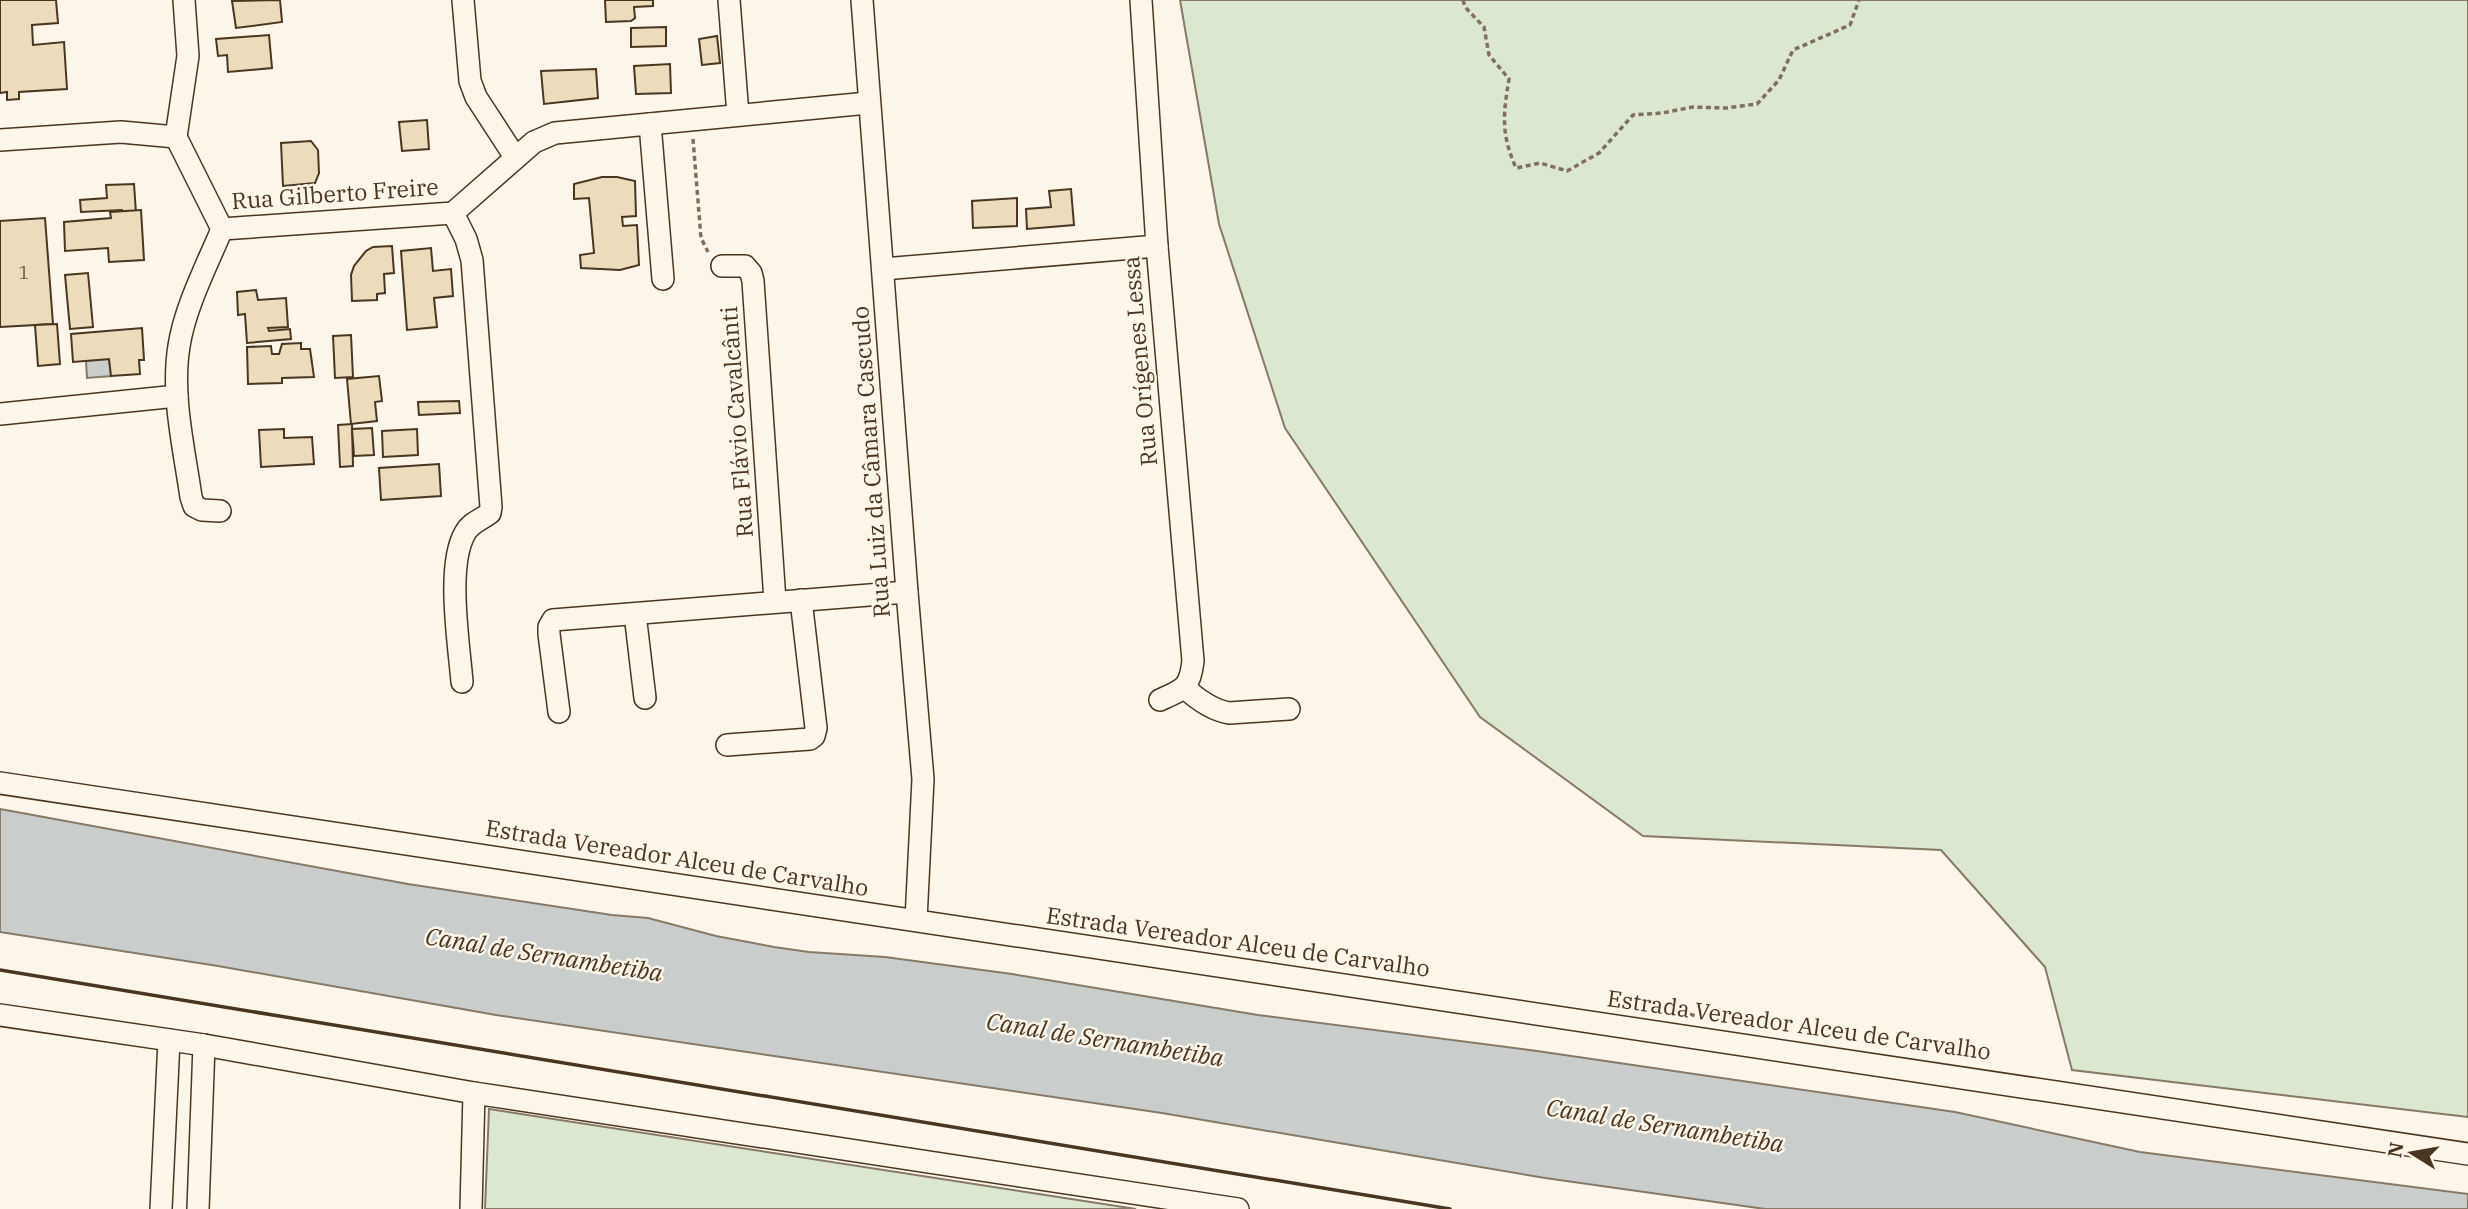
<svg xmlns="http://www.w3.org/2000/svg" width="2468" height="1209" font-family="'IBM Plex Serif',serif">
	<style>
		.green { fill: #dce7d0; stroke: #887966; stroke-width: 2 }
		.water { fill: #c9cecd; stroke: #887966; stroke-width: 2 }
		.building { fill: #ecdcbc; stroke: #4a3520; stroke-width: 2 }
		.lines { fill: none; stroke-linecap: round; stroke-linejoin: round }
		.minor-casing { stroke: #4a3520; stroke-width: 24 }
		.path { stroke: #7f6f5c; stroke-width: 3.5; stroke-dasharray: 5 3.5; stroke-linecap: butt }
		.minor { stroke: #fbf6e9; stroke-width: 21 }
		.wall { stroke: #4a3520; stroke-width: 3.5 }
		.labels { text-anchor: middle; stroke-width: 5; stroke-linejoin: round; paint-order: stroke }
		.number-label { font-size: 19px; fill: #725f47 }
		.street-label { font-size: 23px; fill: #4a3520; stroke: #fbf6e9 }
		.water-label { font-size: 24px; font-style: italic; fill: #4a3520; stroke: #fbf6e9 }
	</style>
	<rect width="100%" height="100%" fill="#fbf6e9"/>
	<g class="green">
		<polygon points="1180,0 2468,0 2468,1117 2072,1070 2045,967 1941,850 1643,836 1480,717 1285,428 1219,224"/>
		<polygon points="489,1109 1136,1209 485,1209"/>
	</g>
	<g class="water">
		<polygon points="109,359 111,376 87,378 86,361"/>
		<polygon points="0,809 408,884 612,915 648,918 716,936 774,947 809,952 885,957 1012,974 1258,1015 1537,1051 1955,1112 2140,1152 2468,1194 2468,1209 1765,1209 1545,1178 1162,1113 496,1015 218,966 0,932"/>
	</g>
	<g class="building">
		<polygon points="0,0 56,0 58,23 32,25 33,45 64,42 67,89 19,92 19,99 7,100 7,92 0,93"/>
		<polygon points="280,0 282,22 236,28 232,1"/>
		<polygon points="605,0 653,0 653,6 634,7 635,18 631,21 606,22"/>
		<polygon points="666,27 666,46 631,47 631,28"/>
		<polygon points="269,35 272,68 228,72 227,55 218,56 216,39"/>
		<polygon points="717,36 720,63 702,65 699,39"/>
		<polygon points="670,64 671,93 636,94 634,66"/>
		<polygon points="596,69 598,98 544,104 541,71"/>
		<polygon points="427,120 429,149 402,151 399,122"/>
		<polygon points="311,141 318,150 319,173 315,183 283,186 281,143"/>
		<polygon points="602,177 617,177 635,181 636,216 622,217 623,226 637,225 639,265 620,270 581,268 580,255 594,253 589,198 574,199 574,184"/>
		<polygon points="134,184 136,213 123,214 122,210 81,212 80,200 107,198 106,185"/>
		<polygon points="1071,189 1074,225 1027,229 1026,209 1051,207 1049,191"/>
		<polygon points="1017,198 1017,226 973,228 972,201"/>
		<polygon points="141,210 144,260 109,262 108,248 65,251 64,222 111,218 110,212"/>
		<polygon points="45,218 53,324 0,327 0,221"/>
		<polygon points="392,246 394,273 384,274 385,293 377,294 377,300 352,301 351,275 354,266 366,251 373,247"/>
		<polygon points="431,248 433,271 451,269 453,296 434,298 437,327 407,330 401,251"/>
		<polygon points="88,273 93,327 70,329 65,275"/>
		<polygon points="256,290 258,300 286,298 288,327 268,328 269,331 290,329 291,339 247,343 245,314 238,315 237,292"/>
		<polygon points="57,324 60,364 38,366 35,325"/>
		<polygon points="142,328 144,360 139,360 140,374 111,376 109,359 73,362 71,334"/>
		<polygon points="351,335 353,377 335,378 333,336"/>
		<polygon points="301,343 301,349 310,349 314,377 282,378 282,383 248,384 247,347 271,346 272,354 279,354 282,344"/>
		<polygon points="379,376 382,401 375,402 377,421 351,424 347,379"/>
		<polygon points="459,401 460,413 419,415 418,402"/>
		<polygon points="352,424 353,466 340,467 338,425"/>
		<polygon points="372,428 374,455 354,456 352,429"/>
		<polygon points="284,429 284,438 312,437 314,464 261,467 259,430"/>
		<polygon points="417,429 418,455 383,457 382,431"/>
		<polygon points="439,464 441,496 381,500 379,468"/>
	</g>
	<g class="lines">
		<defs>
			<g id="minor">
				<polyline points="463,0 470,81 476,97 515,157"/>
				<polyline points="729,0 738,115"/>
				<polyline points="862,0 907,592 923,779 916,920"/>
				<path d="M1141,0L1157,246L1193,661C1190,688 1184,689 1160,700"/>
				<polyline points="650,124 663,279"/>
				<polyline points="176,137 188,56 184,0"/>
				<polyline points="0,140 121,132 176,137 222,229 453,213 534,142 555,133 868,103"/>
				<path d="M453,213L466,239L472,260L491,507L490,513C481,520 471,522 465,533C446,566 459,644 462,682"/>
				<polyline points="722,266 745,266 751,273 753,281 775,601"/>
				<polyline points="883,269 1157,246"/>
				<polyline points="0,414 177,396"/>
				<path d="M220,511L202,510L194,506L191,497C184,448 171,395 179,346C185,307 207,265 222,229"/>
				<polyline points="635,614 645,698"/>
				<path d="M1185,688C1197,699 1212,710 1229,713L1289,709"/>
				<polyline points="559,712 549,634 549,627 553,620 907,592"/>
				<polyline points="727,745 810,739 814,736 816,728 801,600"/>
				<polyline points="0,783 2468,1154"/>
				<polyline points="0,1015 204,1045 474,1093 1238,1209"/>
				<polyline points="161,1209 169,1040"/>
				<polyline points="198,1209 204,1045"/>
				<polyline points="471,1209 474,1093"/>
			</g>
		</defs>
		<use href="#minor" class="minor-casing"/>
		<g class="path">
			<path d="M1463,0L1465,7L1484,27L1489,55L1509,79C1503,115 1501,134 1516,168L1540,163L1567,171L1599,153L1633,115L1662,113L1693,107L1726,108L1757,104L1779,80L1793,50L1850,25L1859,0"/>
			<polyline points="693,139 701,238 708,252"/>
			<polyline points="1673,1013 1686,1013 1696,1016"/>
		</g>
		<use href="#minor" class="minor"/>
		<polyline class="wall" points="0,970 1450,1209"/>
	</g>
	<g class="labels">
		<g class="number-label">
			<text x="24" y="279">1</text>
		</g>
		<g class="street-label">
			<text transform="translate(335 194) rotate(-4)" y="8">Rua Gilberto Freire</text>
			<text transform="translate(1140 361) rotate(-95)" y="8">Rua Orígenes Lessa</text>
			<text transform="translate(737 422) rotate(-94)" y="8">Rua Flávio Cavalcânti</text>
			<text transform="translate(871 462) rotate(-94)" y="8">Rua Luiz da Câmara Cascudo</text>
			<text transform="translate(677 858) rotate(9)" y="8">Estrada Vereador Alceu de Carvalho</text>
			<text transform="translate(1238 942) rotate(8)" y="8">Estrada Vereador Alceu de Carvalho</text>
			<text transform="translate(1799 1025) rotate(8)" y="8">Estrada Vereador Alceu de Carvalho</text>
		</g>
		<g class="water-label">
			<text transform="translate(544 955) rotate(9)" y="8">Canal de Sernambetiba</text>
			<text transform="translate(1105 1040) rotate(9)" y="8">Canal de Sernambetiba</text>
			<text transform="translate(1665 1126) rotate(9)" y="8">Canal de Sernambetiba</text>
		</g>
	</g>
	<g transform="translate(2412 1153) rotate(281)" stroke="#fbf6e9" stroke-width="5" paint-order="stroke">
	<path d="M0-5L12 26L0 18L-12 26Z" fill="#4a3520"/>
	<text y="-10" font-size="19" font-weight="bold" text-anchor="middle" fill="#4a3520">N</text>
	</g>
</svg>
